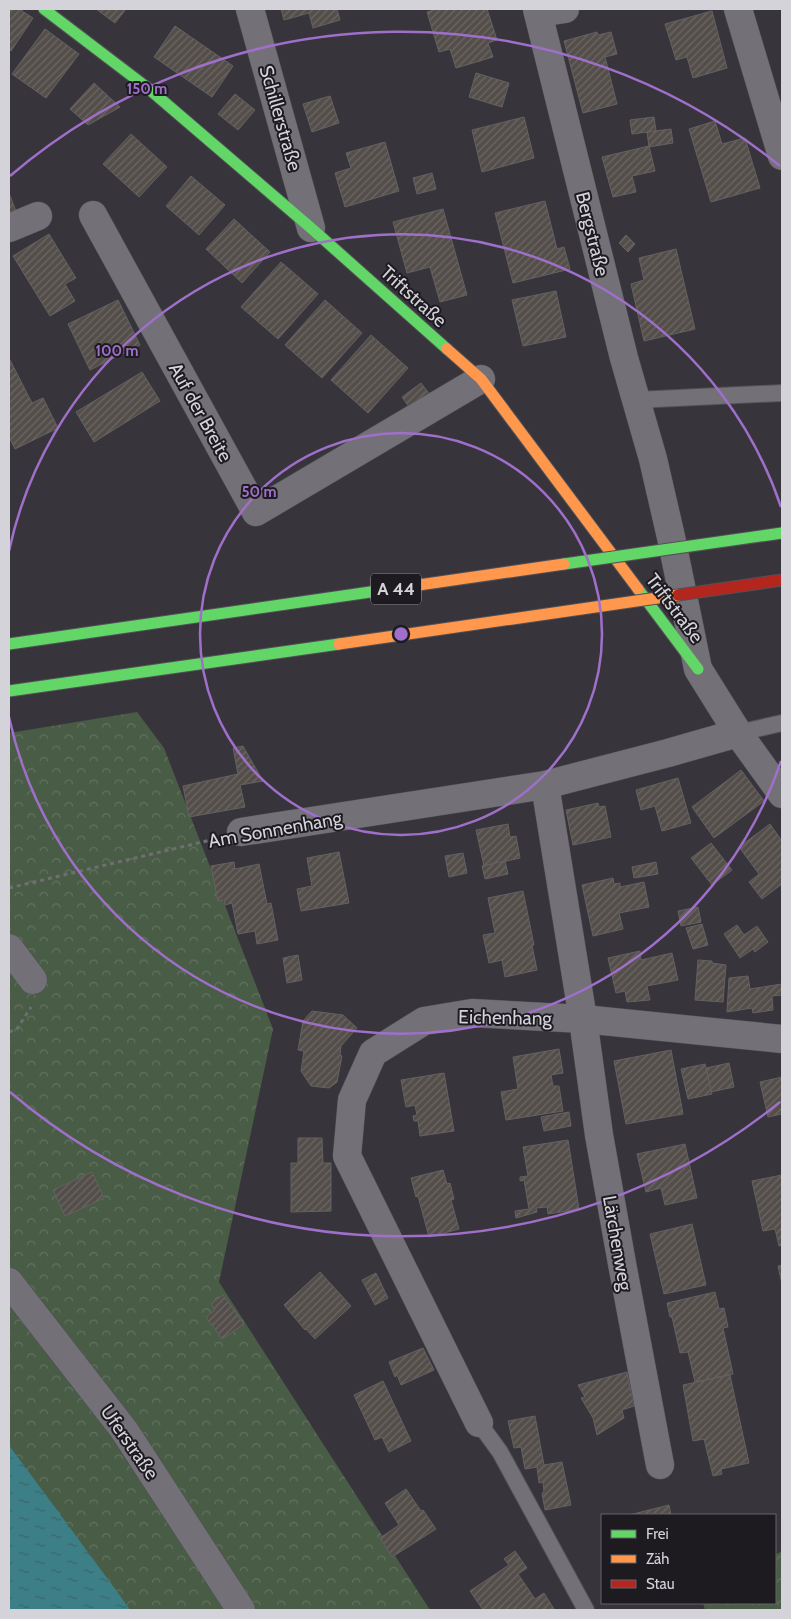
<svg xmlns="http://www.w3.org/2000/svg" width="791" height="1619" font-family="Cabin,sans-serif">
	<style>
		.forest { fill: url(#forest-crowns) }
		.water { fill: url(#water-ripples) }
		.building { fill: url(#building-hatch); stroke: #646162 }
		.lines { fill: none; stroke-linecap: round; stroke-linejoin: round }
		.lane-casing { stroke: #525157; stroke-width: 18 }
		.street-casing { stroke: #525157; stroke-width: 29 }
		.fast-casing { stroke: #525157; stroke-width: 13 }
		.slow-casing { stroke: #525157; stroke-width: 13 }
		.path { stroke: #6f6f72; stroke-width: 3; stroke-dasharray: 4 4; stroke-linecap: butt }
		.lane { stroke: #737177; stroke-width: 16 }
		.street { stroke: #737177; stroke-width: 28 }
		.fast { stroke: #63d668; stroke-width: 11 }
		.slow { stroke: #ff974d; stroke-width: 11 }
		.fast-bridge-casing { stroke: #525157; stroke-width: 13; stroke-linecap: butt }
		.slow-bridge-casing { stroke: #525157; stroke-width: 13; stroke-linecap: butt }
		.jam-bridge-casing { stroke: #525157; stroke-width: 13; stroke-linecap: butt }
		.fast-bridge { stroke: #63d668; stroke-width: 11 }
		.slow-bridge { stroke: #ff974d; stroke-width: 11 }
		.jam-bridge { stroke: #b3261e; stroke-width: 11 }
		.ring { fill: none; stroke: #9f6fca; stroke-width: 2.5 }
		.labels { text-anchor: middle; stroke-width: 4; stroke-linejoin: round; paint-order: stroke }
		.shield { fill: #1d1b20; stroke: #9d9ca2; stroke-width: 1 }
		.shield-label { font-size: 18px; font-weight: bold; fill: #d4d3da }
		.street-label { font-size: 19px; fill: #d4d3da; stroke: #1d1b20 }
		.centre { fill: #9f6fca; stroke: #1d1b20; stroke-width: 2.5 }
		.ring-label { font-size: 15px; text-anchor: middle; font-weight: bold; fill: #9f6fca; stroke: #1d1b20; stroke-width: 4; stroke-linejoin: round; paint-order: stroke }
	</style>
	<defs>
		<pattern id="forest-crowns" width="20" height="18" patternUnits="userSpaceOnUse" patternTransform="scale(1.25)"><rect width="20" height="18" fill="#495c46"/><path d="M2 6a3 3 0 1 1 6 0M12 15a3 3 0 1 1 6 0" fill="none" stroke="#627260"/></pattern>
		<pattern id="water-ripples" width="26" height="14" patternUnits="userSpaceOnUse" patternTransform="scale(1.25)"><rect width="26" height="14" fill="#3c7f86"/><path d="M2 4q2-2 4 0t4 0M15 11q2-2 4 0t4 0" fill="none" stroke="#3e656a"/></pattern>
		<pattern id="building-hatch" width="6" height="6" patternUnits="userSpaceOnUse" patternTransform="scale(1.25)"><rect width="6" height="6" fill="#544e4a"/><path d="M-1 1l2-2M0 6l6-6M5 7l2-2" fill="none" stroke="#6c6764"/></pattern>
	</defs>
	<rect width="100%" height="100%" fill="#37353b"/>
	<g class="forest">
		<polygon points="137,712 164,748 273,1029 219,1282 430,1610 128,1610 9,1445 9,733"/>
		<polygon points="782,1551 782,1610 705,1610 703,1603 775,1603 775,1555"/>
	</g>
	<polygon class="water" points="9,1445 121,1597 130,1610 9,1610"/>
	<g class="building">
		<polygon points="9,9 19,9 33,18 11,51 9,49"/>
		<polygon points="96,9 126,9 115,23"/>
		<polygon points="281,9 337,9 340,20 313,28 309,13 284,20"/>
		<polygon points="437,9 487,9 497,40 488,43 493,57 456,68 450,49 439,52 427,12"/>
		<polygon points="712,11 727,68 693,78 687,57 676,60 665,24"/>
		<polygon points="175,26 233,66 212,97 154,57"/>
		<polygon points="45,29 79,54 46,98 12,74"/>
		<polygon points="597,32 598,35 611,32 617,54 605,57 617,104 583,113 564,41"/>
		<polygon points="476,73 509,83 502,107 469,97"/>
		<polygon points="94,83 120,107 88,125 70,109"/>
		<polygon points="235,94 255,110 238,130 218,114"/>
		<polygon points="330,96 339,123 312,132 303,104"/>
		<polygon points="524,117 534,158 482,172 472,130"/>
		<polygon points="654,117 656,131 632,134 630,120"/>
		<polygon points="715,121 722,144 745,138 760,188 711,202 689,129"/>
		<polygon points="671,129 673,143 649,147 647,132"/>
		<polygon points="131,134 167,167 139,197 103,164"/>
		<polygon points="385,142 399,191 345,207 335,173 351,168 346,153"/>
		<polygon points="649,146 655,171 632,176 636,192 613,197 602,157"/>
		<polygon points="432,173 436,189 417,194 413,178"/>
		<polygon points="191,176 225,205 199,235 166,206"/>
		<polygon points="9,193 17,214 9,217"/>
		<polygon points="545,201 557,249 564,247 570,269 513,283 495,213"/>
		<polygon points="443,209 467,295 440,302 430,267 407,273 393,222"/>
		<polygon points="234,219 270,252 242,283 206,249"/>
		<polygon points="49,234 76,278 65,284 75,301 50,316 13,256"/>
		<polygon points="626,235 635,244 628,252 619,243"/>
		<polygon points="676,249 695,329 644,341 631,284 644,280 639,258"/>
		<polygon points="281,262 318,294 278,339 241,307"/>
		<polygon points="556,291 566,337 523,346 512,300"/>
		<polygon points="118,300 140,345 90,370 68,324"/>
		<polygon points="325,300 362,333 322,378 285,345"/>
		<polygon points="371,335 408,368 368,413 331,380"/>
		<polygon points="9,358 32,403 43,398 58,428 15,449 9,437"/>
		<polygon points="142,372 160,401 94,442 76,412"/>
		<polygon points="421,383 431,396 411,410 402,397"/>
		<polygon points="243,746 263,781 240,785 245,807 189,817 183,786 238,774 233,748"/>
		<polygon points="741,770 764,801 714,838 692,807"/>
		<polygon points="678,778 691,823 662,831 655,806 641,810 636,790"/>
		<polygon points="598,803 599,807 605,806 611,837 573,845 566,810"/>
		<polygon points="508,824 510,837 516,836 520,858 484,866 476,830"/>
		<polygon points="770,824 782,841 782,884 762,899 749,882 759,874 739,847"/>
		<polygon points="711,843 732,870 712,885 691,858"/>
		<polygon points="339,852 349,903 301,911 297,889 312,886 307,858"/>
		<polygon points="463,853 467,873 449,877 445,856"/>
		<polygon points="505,861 508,874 485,879 482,866"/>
		<polygon points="234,862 235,869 259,864 267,904 271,903 278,940 257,944 255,931 238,934 232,903 225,905 224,900 218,901 211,866"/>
		<polygon points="656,862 658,874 634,878 632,867"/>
		<polygon points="613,878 614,884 620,883 620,887 644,882 649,907 619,913 623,929 593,936 582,885"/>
		<polygon points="523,891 534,945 532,945 537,970 505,977 502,960 489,963 483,935 495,933 488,898"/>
		<polygon points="698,907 701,922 681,926 678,911"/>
		<polygon points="702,924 708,945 693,949 686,928"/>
		<polygon points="737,925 744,935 757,926 768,942 755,952 753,949 740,958 724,934"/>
		<polygon points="640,951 641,960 672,953 678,980 647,986 650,1000 627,1002 625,991 616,993 608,958"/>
		<polygon points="298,955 302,980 287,983 283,958"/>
		<polygon points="698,960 712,961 712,963 726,965 723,1002 695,1000"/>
		<polygon points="748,976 750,989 782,984 782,995 772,996 773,1010 753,1013 752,1008 727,1012 729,978"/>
		<polygon points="312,1011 343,1015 357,1028 341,1046 340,1055 342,1056 337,1082 329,1088 311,1086 301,1071 304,1051 298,1050 303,1021"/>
		<polygon points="559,1049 563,1073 551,1075 553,1086 559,1086 563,1111 506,1120 501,1092 518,1089 513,1057"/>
		<polygon points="671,1050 683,1114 626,1124 614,1061"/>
		<polygon points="729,1063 734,1087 711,1092 706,1068"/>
		<polygon points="705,1064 712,1094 688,1099 681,1069"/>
		<polygon points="444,1073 454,1131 420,1136 418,1121 414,1121 413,1116 417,1115 415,1105 406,1107 401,1080"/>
		<polygon points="782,1077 782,1114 768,1117 760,1082"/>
		<polygon points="569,1112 571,1126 544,1131 541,1117"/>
		<polygon points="298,1138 322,1138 323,1163 331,1163 331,1211 291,1212 291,1163 298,1163"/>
		<polygon points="568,1140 579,1209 548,1214 547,1207 536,1208 537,1212 516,1218 515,1211 529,1209 524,1180 520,1181 520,1177 528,1176 523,1147"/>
		<polygon points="685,1144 697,1198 665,1205 661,1188 646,1192 637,1154"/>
		<polygon points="443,1170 447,1184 450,1183 454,1199 451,1200 459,1229 429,1237 418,1196 416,1197 411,1178"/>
		<polygon points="92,1172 104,1198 65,1216 53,1190"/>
		<polygon points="782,1175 782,1245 779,1246 775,1229 763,1231 752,1181"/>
		<polygon points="692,1224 706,1285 664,1294 650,1234"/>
		<polygon points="782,1265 782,1284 778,1266"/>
		<polygon points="320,1272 351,1306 315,1339 306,1329 305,1330 284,1305"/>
		<polygon points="376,1273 388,1298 375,1305 362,1280"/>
		<polygon points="715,1292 719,1309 724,1308 728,1327 723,1328 733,1374 695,1382 688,1352 680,1353 672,1317 670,1317 667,1303"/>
		<polygon points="223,1295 244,1324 222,1339 206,1317 215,1310 211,1304"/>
		<polygon points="423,1348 434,1370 401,1385 397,1375 395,1377 389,1362"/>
		<polygon points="627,1372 634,1406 622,1410 624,1418 597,1435 593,1418 581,1398 585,1397 578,1385"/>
		<polygon points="730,1375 749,1463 721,1469 722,1474 713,1476 704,1439 693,1441 683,1385"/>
		<polygon points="383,1381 411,1441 389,1452 382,1437 375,1440 354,1395"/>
		<polygon points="535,1416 544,1465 562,1462 571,1505 545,1510 542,1493 544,1492 543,1482 539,1483 537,1467 525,1469 521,1447 514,1448 508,1421"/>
		<polygon points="406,1489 421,1511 423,1510 436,1529 392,1557 380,1538 399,1525 385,1503"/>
		<polygon points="669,1505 671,1515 629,1515"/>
		<polygon points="515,1551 527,1568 518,1574 535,1599 544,1593 554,1609 551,1610 483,1610 470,1591 509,1565 504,1559"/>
	</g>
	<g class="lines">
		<defs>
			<g id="lane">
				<polyline points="636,400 782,393"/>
				<polyline points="738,733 782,723"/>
				<polyline points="479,1423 500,1452 586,1610"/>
			</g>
			<g id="street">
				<polyline points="250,9 311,228"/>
				<polyline points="537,9 624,358 653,459 671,537 698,669 738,733 782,794"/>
				<polyline points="738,9 782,156"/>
				<polyline points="538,13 565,9"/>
				<polyline points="93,215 256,512 481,379"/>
				<polyline points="9,228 38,216"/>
				<polyline points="545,785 583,1019 599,1135 623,1269 660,1465"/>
				<polyline points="241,832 545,785 668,753 738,733"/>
				<polyline points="9,948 33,980"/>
				<polyline points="9,1282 124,1430 241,1610"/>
				<polyline points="479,1423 347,1156 352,1100 373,1053 424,1021 472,1013 583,1019 782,1039"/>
			</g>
			<g id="fast">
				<polyline points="44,9 149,89 311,228 447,349"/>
				<polyline points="638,589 698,669"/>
			</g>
			<polyline id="slow" points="447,349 481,379 638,589"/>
		</defs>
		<use href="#lane" class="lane-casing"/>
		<use href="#street" class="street-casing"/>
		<use href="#fast" class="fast-casing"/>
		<use href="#slow" class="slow-casing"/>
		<g class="path">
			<polyline points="9,888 215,839"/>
			<polyline points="9,1032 17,1029 31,1007"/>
		</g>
		<use href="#lane" class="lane"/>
		<use href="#street" class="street"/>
		<use href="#fast" class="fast"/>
		<use href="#slow" class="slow"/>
		<defs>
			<g id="fast-bridge">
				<polyline points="564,564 782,533"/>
				<polyline points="9,644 405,587"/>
				<polyline points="9,691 339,644"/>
			</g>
			<g id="slow-bridge">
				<polyline points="405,587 564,564"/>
				<polyline points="339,644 678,595"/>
			</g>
			<polyline id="jam-bridge" points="678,595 782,580"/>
		</defs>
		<use href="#fast-bridge" class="fast-bridge-casing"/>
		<use href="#slow-bridge" class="slow-bridge-casing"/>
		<use href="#jam-bridge" class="jam-bridge-casing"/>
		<use href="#fast-bridge" class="fast-bridge"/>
		<use href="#slow-bridge" class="slow-bridge"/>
		<use href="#jam-bridge" class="jam-bridge"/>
	</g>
	<g class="ring">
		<circle cx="401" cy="634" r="201"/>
		<path d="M781 761A401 401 0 0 1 9 717M9 551A401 401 0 0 1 781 507"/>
		<path d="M780 1102A602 602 0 0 1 10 1092M10 176A602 602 0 0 1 780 166"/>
	</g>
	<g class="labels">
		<rect class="shield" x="371" y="573.5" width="50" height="31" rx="4"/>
		<g class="shield-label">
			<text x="396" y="595">A 44</text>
		</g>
		<g class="street-label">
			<text transform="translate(281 118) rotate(74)" y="7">Schillerstraße</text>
			<text transform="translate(593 234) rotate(76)" y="7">Bergstraße</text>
			<text transform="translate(414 296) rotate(42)" y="7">Triftstraße</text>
			<text transform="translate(201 412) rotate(61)" y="7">Auf der Breite</text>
			<text transform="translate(675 608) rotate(53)" y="7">Triftstraße</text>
			<text transform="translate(275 829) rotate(-10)" y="7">Am Sonnenhang</text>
			<text transform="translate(505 1017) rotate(1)" y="7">Eichenhang</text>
			<text transform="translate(618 1243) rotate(80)" y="7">Lärchenweg</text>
			<text transform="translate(130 1442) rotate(55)" y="7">Uferstraße</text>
		</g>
	</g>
	<circle cx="401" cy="634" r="8" class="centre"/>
	<g class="ring-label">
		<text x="147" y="94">150 m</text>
		<text x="117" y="356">100 m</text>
		<text x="259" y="497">50 m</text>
	</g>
	<rect width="791" height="1619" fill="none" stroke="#d4d3da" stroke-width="20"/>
	<rect x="601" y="1514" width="175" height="90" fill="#1d1b20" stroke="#66656a"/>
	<rect x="611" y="1530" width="25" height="8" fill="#63d668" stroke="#66656a"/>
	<text x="646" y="1539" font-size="15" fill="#d4d3da">Frei</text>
	<rect x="611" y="1555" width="25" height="8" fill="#ff974d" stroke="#66656a"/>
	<text x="646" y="1564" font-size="15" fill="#d4d3da">Zäh</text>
	<rect x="611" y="1580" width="25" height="8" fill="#b3261e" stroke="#66656a"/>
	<text x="646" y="1589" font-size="15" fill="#d4d3da">Stau</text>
</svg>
